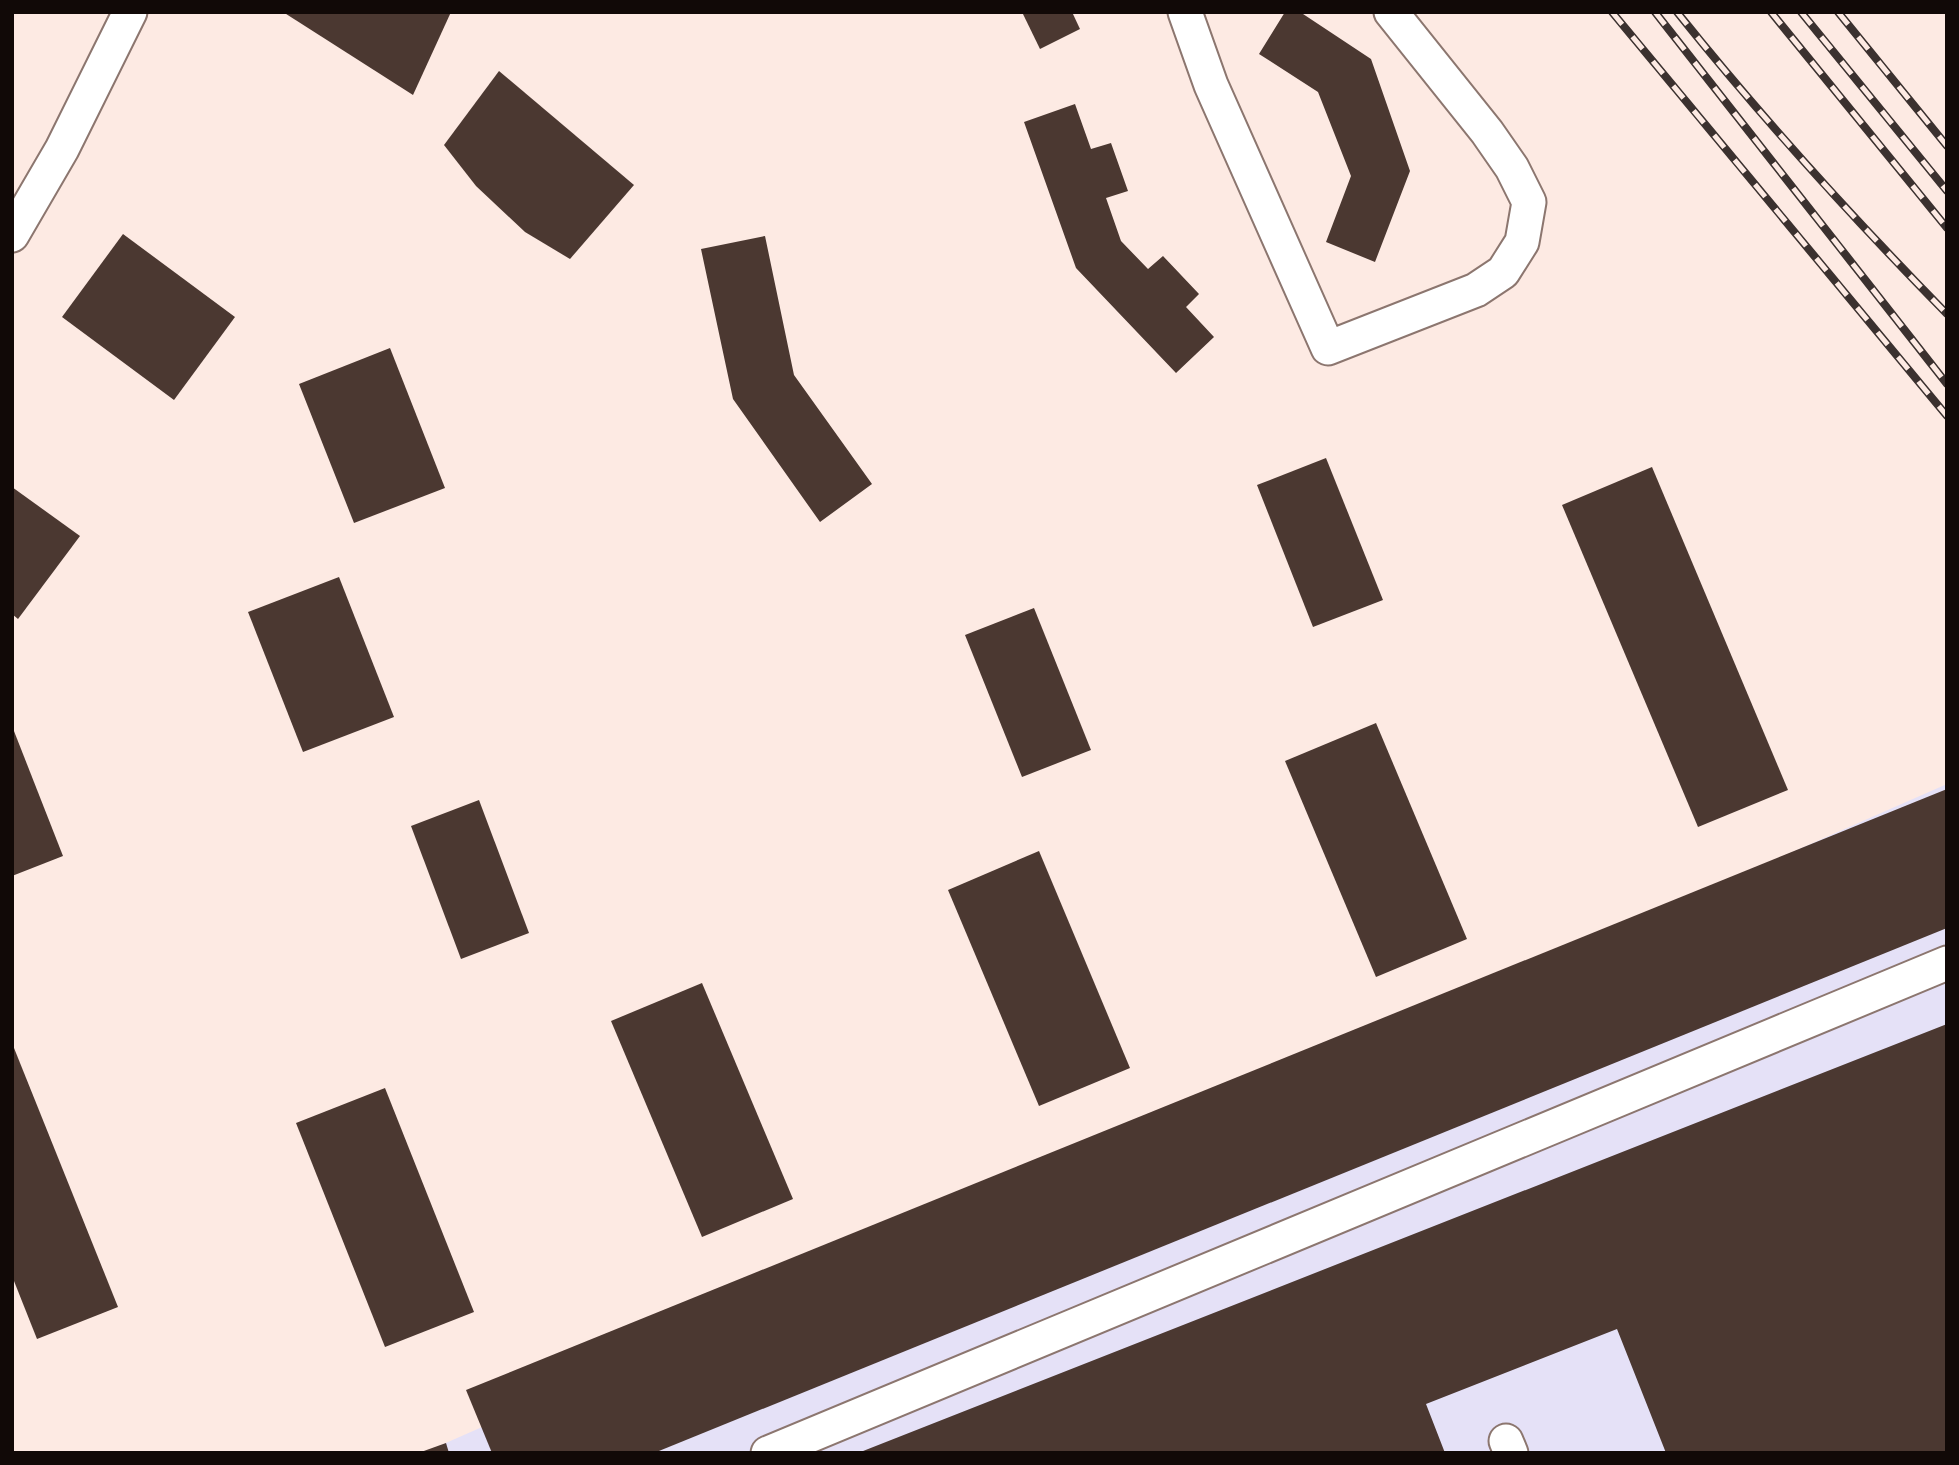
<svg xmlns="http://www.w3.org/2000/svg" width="1959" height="1465" font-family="'Zilla Slab',serif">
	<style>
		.industrial { fill: #e5e1f7 }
		.building { fill: #4b3831 }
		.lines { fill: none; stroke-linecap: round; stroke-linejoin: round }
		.minor-casing { stroke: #8c766f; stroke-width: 37 }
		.minor { stroke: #fff; stroke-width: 33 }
		.rail-casing { stroke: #3b312f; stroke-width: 8 }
		.rail { stroke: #fdeae3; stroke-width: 5; stroke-dasharray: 16; stroke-linecap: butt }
	</style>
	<rect width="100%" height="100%" fill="#fdeae3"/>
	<polygon class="industrial" points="1947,784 1947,1453 423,1453"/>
	<g class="building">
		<polygon points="283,12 451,12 413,95"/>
		<polygon points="1022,12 1072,12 1080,29 1040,49"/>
		<polygon points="1285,12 1300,12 1371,59 1410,171 1375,262 1326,242 1351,176 1318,92 1259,54"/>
		<polygon points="499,71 634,185 570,259 525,232 476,186 444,145"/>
		<polygon points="1075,104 1091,149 1111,143 1128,191 1106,198 1121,241 1148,269 1163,256 1199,294 1186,307 1214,337 1176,373 1076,268 1024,122"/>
		<polygon points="123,234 235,317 174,400 62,317"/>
		<polygon points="765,236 794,375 872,484 820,522 733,399 701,249"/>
		<polygon points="390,348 445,488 354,523 299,384"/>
		<polygon points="1326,458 1383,600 1313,627 1257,485"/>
		<polygon points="1652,467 1788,790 1698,827 1562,505"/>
		<polygon points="12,487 80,536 18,619 12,614"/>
		<polygon points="339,577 394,717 303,752 248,612"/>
		<polygon points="1034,608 1091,750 1022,777 965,635"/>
		<polygon points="1376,723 1467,939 1376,977 1285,761"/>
		<polygon points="12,726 63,856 12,876"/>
		<polygon points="1947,789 1947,928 654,1453 492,1453 466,1390"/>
		<polygon points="479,800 529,933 461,959 411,826"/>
		<polygon points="1039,851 1130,1068 1039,1106 948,890"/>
		<polygon points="702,983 793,1199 702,1237 611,1021"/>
		<polygon points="1947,1024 1947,1453 1666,1453 1617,1329 1426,1404 1445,1453 858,1453"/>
		<polygon points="12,1043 118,1307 37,1339 12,1276"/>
		<polygon points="385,1088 474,1312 385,1347 296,1123"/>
		<polygon points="446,1443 449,1453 421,1453 421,1452"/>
	</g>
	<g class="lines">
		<defs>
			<g id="minor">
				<polyline points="1185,12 1211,85 1328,348 1476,290 1503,272 1522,242 1529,202 1512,168 1487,132 1391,12"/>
				<polyline points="12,235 62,149 130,12"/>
				<polyline points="1506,1441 1511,1453"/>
				<polyline points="768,1453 1947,963"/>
			</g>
		</defs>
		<use href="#minor" class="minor-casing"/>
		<use href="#minor" class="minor"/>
		<defs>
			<g id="rail">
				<polyline points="1612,12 1947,416"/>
				<polyline points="1655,12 1947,384"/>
				<path d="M1677,12C1762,118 1852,217 1947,314"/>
				<polyline points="1771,12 1947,228"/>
				<polyline points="1801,12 1947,191"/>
				<polyline points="1838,12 1947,146"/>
			</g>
		</defs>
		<use href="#rail" class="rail-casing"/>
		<use href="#rail" class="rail"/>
	</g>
	<rect width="1959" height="1465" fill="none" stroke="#110907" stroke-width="28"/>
</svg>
